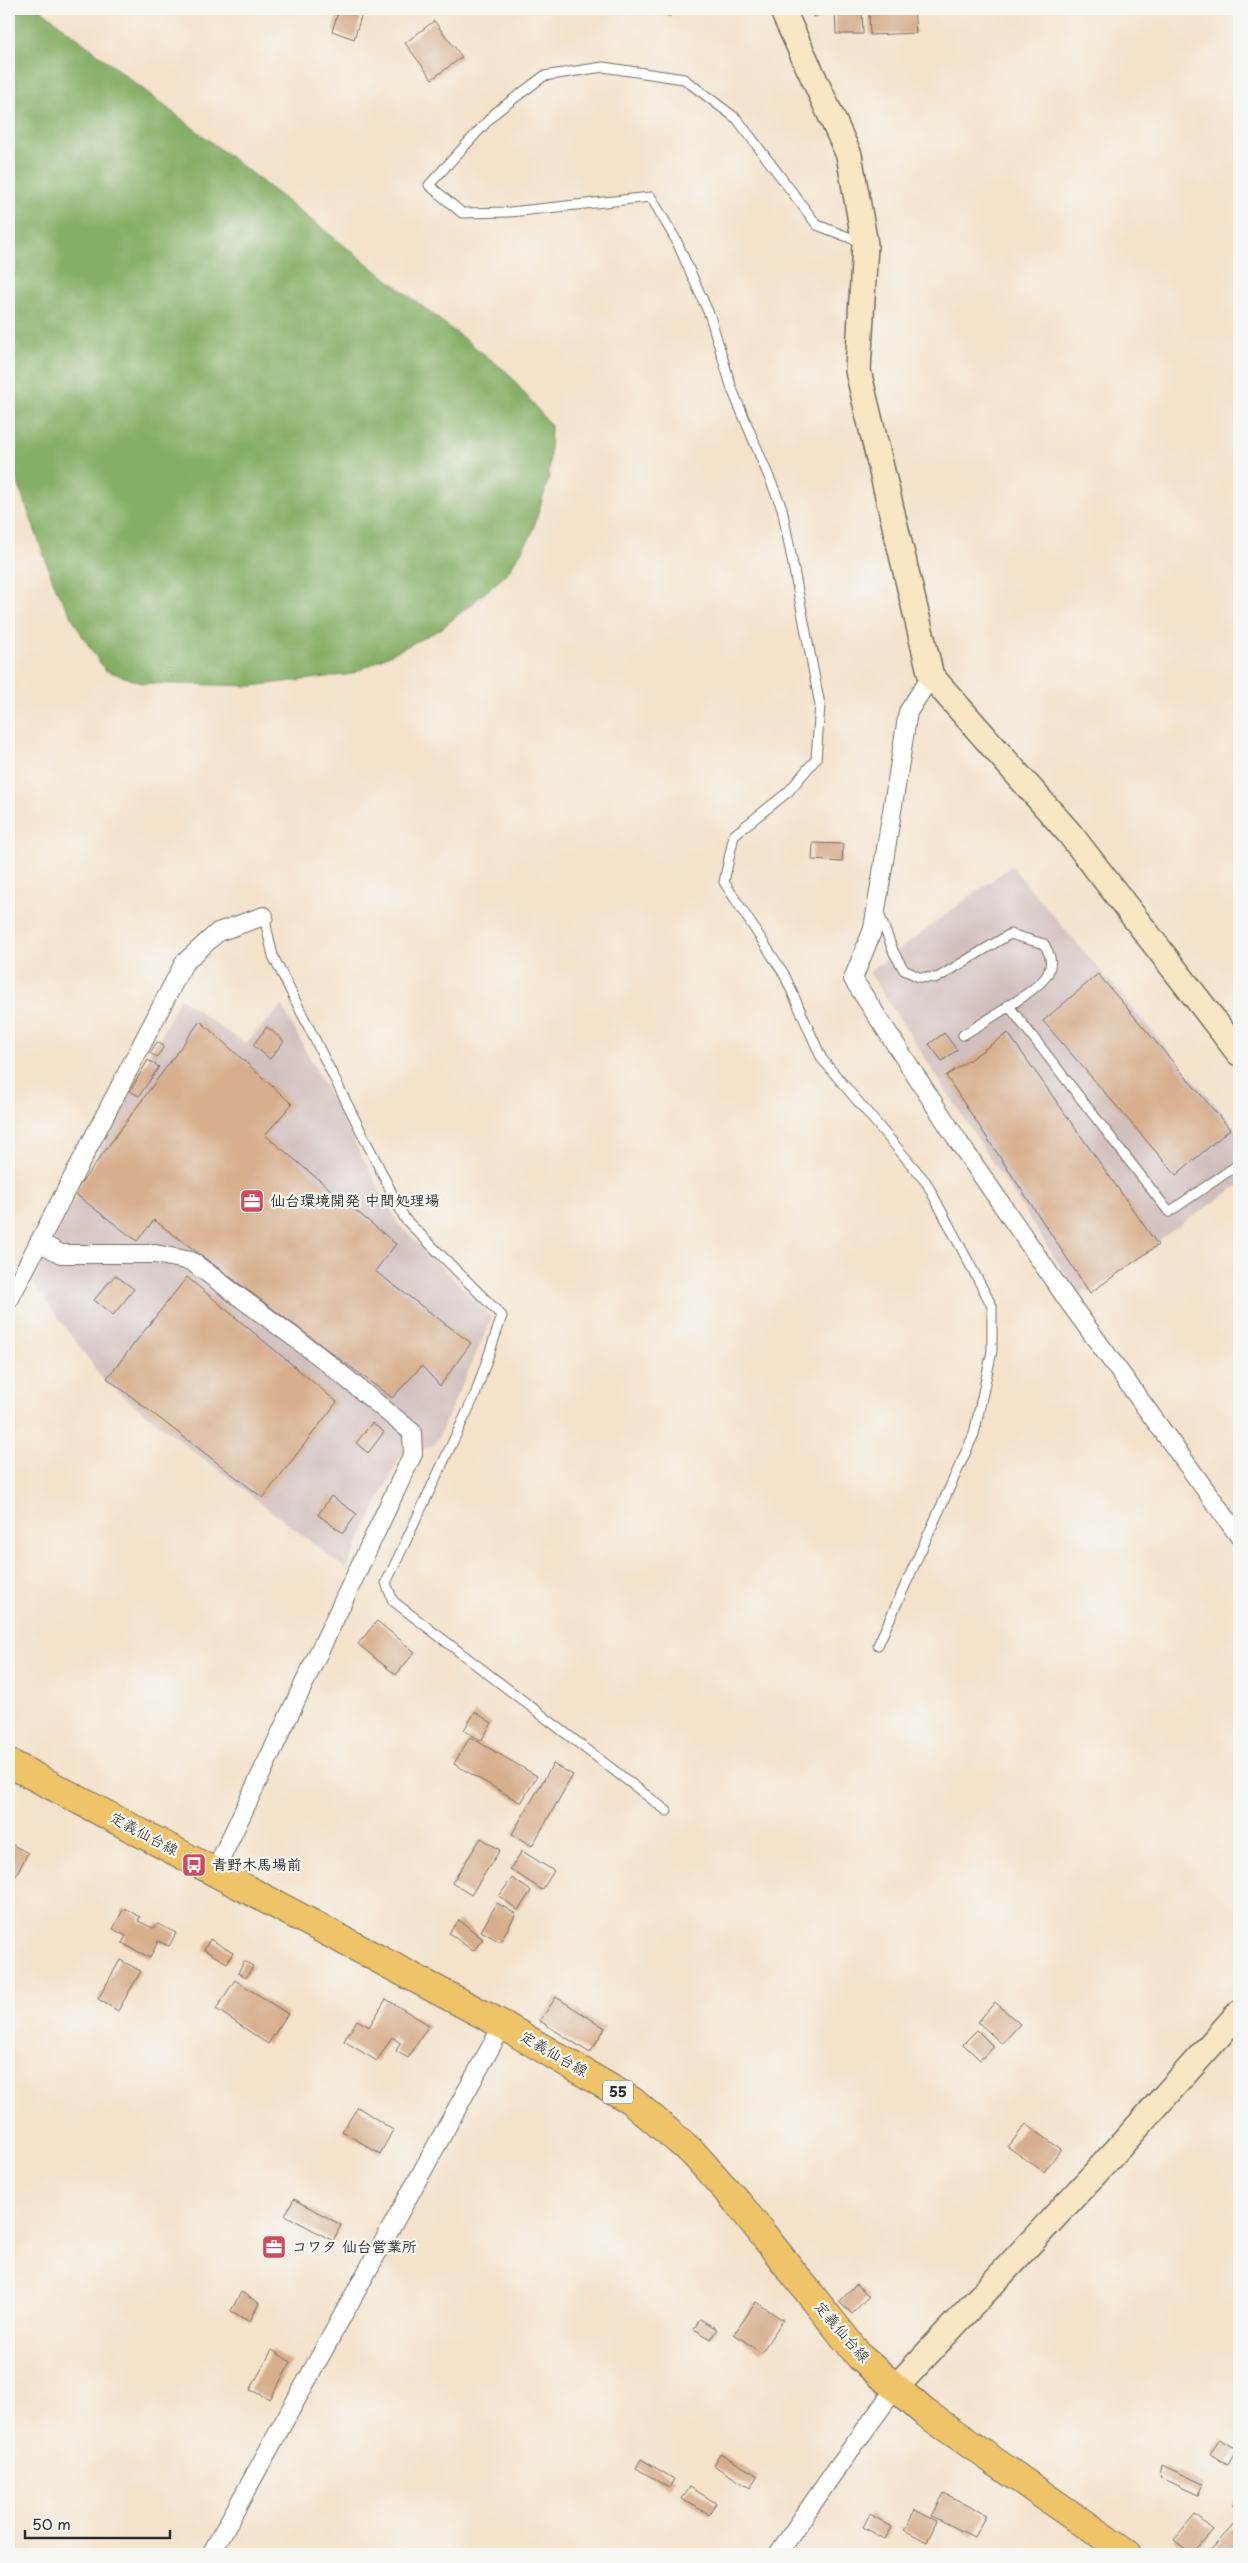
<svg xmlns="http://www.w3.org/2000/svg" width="1248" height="2563" font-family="'Playpen Sans','Klee One',sans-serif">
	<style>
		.industrial { fill: #d1bfbd }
		.forest { fill: #85af66; stroke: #586d48 }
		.building { fill: #d7af8d }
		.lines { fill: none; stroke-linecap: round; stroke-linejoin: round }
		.lane-casing { stroke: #716b63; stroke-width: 11 }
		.street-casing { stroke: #716b63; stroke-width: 20 }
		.secondary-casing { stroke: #716b63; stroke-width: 28 }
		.primary-casing { stroke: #716b63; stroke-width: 30 }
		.lane { stroke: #fff; stroke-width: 9 }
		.street { stroke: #fff; stroke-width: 18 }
		.secondary { stroke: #f9e7c3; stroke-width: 25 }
		.primary { stroke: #efc469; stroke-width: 28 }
		.labels { text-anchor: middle; stroke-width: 4.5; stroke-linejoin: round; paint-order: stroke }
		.shield { fill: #f6f6f2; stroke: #686867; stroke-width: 1 }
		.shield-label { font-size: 14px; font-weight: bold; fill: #2b2b2b }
		.poi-label { font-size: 15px; font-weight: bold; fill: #2b2b2b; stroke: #f6f6f2; text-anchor: start }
		.street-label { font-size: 15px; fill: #2b2b2b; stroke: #f6f6f2 }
	</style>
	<rect width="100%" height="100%" fill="#f6f6f2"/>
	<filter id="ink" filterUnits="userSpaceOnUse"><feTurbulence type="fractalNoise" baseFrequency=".02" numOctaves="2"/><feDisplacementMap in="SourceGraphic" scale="10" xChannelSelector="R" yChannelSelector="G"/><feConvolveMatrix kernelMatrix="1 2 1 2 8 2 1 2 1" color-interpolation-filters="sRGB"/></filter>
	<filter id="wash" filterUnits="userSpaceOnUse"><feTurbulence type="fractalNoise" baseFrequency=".0096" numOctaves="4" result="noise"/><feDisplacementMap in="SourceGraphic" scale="20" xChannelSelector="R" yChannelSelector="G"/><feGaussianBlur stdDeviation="1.12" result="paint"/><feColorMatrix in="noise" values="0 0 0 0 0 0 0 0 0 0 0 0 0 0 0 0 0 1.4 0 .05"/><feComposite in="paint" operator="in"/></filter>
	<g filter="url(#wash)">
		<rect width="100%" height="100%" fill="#f4e2ca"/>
		<g class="industrial">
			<polygon points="1011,866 1239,1133 1239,1185 1079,1295 869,972"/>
			<polygon points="180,998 245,1044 282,1006 397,1222 492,1318 435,1445 400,1457 346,1569 105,1382 32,1282"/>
		</g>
		<polygon class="forest" points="9,9 40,9 508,373 551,426 549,477 531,536 506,575 441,629 352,674 252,686 141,683 105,670 83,637 56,589 9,458"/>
		<g id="blocks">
			<g class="building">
				<polygon points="339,9 363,10 354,39 332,31"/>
				<polygon points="650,9 672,9 670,16"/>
				<polygon points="811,9 831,9 832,12 813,17"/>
				<polygon points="835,9 862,9 863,34 836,34"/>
				<polygon points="875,9 914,9 916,33 870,35 869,13 875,13"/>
				<polygon points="434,21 462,57 432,79 405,43"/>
				<polygon points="813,843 843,844 842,862 812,860"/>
				<polygon points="1098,974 1230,1129 1176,1175 1043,1021"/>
				<polygon points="200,1021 292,1104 265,1135 396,1244 375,1271 471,1343 440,1386 422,1366 392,1398 154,1220 137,1241 74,1193"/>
				<polygon points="267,1027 284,1041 270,1059 253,1045"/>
				<polygon points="944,1033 957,1050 942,1061 929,1044"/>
				<polygon points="1008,1033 1158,1245 1090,1293 946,1076"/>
				<polygon points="157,1042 164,1046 157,1057 150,1053"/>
				<polygon points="148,1060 159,1067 139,1096 130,1091"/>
				<polygon points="115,1275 134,1289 113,1315 94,1300"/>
				<polygon points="187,1277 337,1402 263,1498 107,1378"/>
				<polygon points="372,1423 384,1432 368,1453 356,1443"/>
				<polygon points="331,1496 357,1514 343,1533 318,1515"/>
				<polygon points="377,1621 415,1652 396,1675 358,1644"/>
				<polygon points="475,1712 492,1723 481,1741 464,1730"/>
				<polygon points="470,1737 537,1776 521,1803 454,1764"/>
				<polygon points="553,1764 573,1775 532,1846 512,1834"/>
				<polygon points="481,1838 500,1850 471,1895 452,1883"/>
				<polygon points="9,1843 28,1853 9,1888"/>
				<polygon points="522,1851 554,1871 542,1890 510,1869"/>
				<polygon points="512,1878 531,1891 518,1910 499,1896"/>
				<polygon points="497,1903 516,1914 500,1942 481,1931"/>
				<polygon points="124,1908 140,1917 138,1921 153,1928 158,1924 176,1933 169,1946 158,1941 150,1958 122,1943 126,1936 113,1929"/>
				<polygon points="459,1920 483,1939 473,1951 449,1933"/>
				<polygon points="210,1939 233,1953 227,1963 204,1950"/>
				<polygon points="120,1960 141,1971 118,2011 98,1999"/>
				<polygon points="244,1961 253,1966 246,1978 238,1973"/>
				<polygon points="235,1980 288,2014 268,2044 216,2009"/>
				<polygon points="556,1997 605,2028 590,2053 540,2021"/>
				<polygon points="386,1999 429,2025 408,2058 396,2051 400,2043 392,2037 377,2061 344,2041 357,2020 369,2027"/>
				<polygon points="995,2002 1020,2024 1002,2044 978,2022"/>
				<polygon points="977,2030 994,2047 980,2060 963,2044"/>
				<polygon points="358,2107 393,2130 380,2154 342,2131"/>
				<polygon points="1026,2124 1061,2149 1044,2172 1008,2147"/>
				<polygon points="294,2199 341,2225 333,2241 285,2215"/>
				<polygon points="856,2284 869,2296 852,2314 839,2302"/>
				<polygon points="241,2292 259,2303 250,2322 231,2311"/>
				<polygon points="756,2302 783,2320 761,2353 734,2334"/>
				<polygon points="700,2319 717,2329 711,2339 694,2329"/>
				<polygon points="272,2350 291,2362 270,2399 250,2390"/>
				<polygon points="1220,2439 1237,2449 1228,2465 1210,2454"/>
				<polygon points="720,2453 758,2476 750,2488 713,2465"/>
				<polygon points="641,2459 674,2479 669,2488 636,2468"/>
				<polygon points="1162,2465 1203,2484 1198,2495 1160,2477"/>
				<polygon points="690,2487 716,2503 709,2515 682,2499"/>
				<polygon points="1239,2491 1239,2508 1233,2505"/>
				<polygon points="944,2493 986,2515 974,2537 932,2516"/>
				<polygon points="915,2510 937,2521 927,2542 904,2530"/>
				<polygon points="870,2514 892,2527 885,2539 863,2527"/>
				<polygon points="1195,2515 1213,2530 1192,2554 1174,2540"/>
				<polygon points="1239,2519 1239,2554 1207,2554"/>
			</g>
		</g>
	</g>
	<g filter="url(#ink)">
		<use href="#blocks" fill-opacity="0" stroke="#716b63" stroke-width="1"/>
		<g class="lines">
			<defs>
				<g id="lane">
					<polyline points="861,242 817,225 737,119 684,79 603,67 544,76 495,113 429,185 462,213 510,212 651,197 676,240 710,316 732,389 782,508 820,705 816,759 788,792 734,835 724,882 784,974 822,1059 926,1182 992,1306 992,1351 974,1434 878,1645"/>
					<path d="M879,914L894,953L904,970L919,977L937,978L1010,934L1044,944C1050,954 1053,962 1048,973C1043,988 979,1025 963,1035"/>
					<polyline points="264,916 273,956 405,1219 502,1316 475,1395 386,1583 393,1601 667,1811"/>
					<polyline points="1008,1005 1169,1212 1236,1166"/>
				</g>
				<g id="street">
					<polyline points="931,676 908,712 873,929 853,979 960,1144 1066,1298 1239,1536"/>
					<polyline points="39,1242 61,1254 155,1254 191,1261 319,1356 412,1432 413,1454 215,1871"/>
					<polyline points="9,1300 184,963 218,932 264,916"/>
					<polyline points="211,2554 503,2025"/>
					<polyline points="778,2554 832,2475 897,2386"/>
				</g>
				<g id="secondary">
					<polyline points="782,9 849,155 865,244 858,371 931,676 1070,834 1239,1053"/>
					<polyline points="897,2386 1115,2152 1239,2013"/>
				</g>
				<polyline id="primary" points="9,1763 503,2025 632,2101 693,2153 738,2203 860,2357 924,2412 1127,2554"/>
			</defs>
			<use href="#lane" class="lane-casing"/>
			<use href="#street" class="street-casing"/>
			<use href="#secondary" class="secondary-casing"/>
			<use href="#primary" class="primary-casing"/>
			<use href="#lane" class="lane"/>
			<use href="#street" class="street"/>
			<use href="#secondary" class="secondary"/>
			<use href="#primary" class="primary"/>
		</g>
	</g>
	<defs>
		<symbol id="office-square" viewBox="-11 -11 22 22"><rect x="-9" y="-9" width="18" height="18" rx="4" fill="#d1495b" stroke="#f6f6f2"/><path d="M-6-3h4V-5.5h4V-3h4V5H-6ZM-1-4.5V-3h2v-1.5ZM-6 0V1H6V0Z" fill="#fff"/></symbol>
		<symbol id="bus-square" viewBox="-11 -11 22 22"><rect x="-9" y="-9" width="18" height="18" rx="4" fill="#d1495b" stroke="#f6f6f2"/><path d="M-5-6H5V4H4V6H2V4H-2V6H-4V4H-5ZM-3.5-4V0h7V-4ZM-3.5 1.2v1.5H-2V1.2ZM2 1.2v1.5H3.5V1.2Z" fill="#fff"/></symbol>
	</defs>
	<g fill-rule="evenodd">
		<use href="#office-square" x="238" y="1187" width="28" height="28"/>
		<use href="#bus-square" x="180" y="1851" width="28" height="28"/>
		<use href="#office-square" x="260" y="2233" width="28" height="28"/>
	</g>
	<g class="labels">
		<rect class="shield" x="603" y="2080.5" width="30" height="23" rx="4"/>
		<g class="shield-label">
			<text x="618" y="2097">55</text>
		</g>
		<g class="poi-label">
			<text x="270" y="1206">仙台環境開発 中間処理場</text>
			<text x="212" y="1870">青野木馬場前</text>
			<text x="292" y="2252">コワタ 仙台営業所</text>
		</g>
		<g class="street-label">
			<text transform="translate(144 1834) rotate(28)" y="5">定義仙台線</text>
			<text transform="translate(554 2054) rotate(30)" y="5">定義仙台線</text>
			<text transform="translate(842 2332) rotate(49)" y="5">定義仙台線</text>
		</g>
	</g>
	<rect width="1248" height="2563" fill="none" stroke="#f6f6f2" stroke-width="30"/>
	<path d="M25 2530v8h145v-8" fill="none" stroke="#2b2b2b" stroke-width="2.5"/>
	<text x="32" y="2530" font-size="15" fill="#2b2b2b" stroke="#f6f6f2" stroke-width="4" paint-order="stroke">50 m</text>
</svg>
